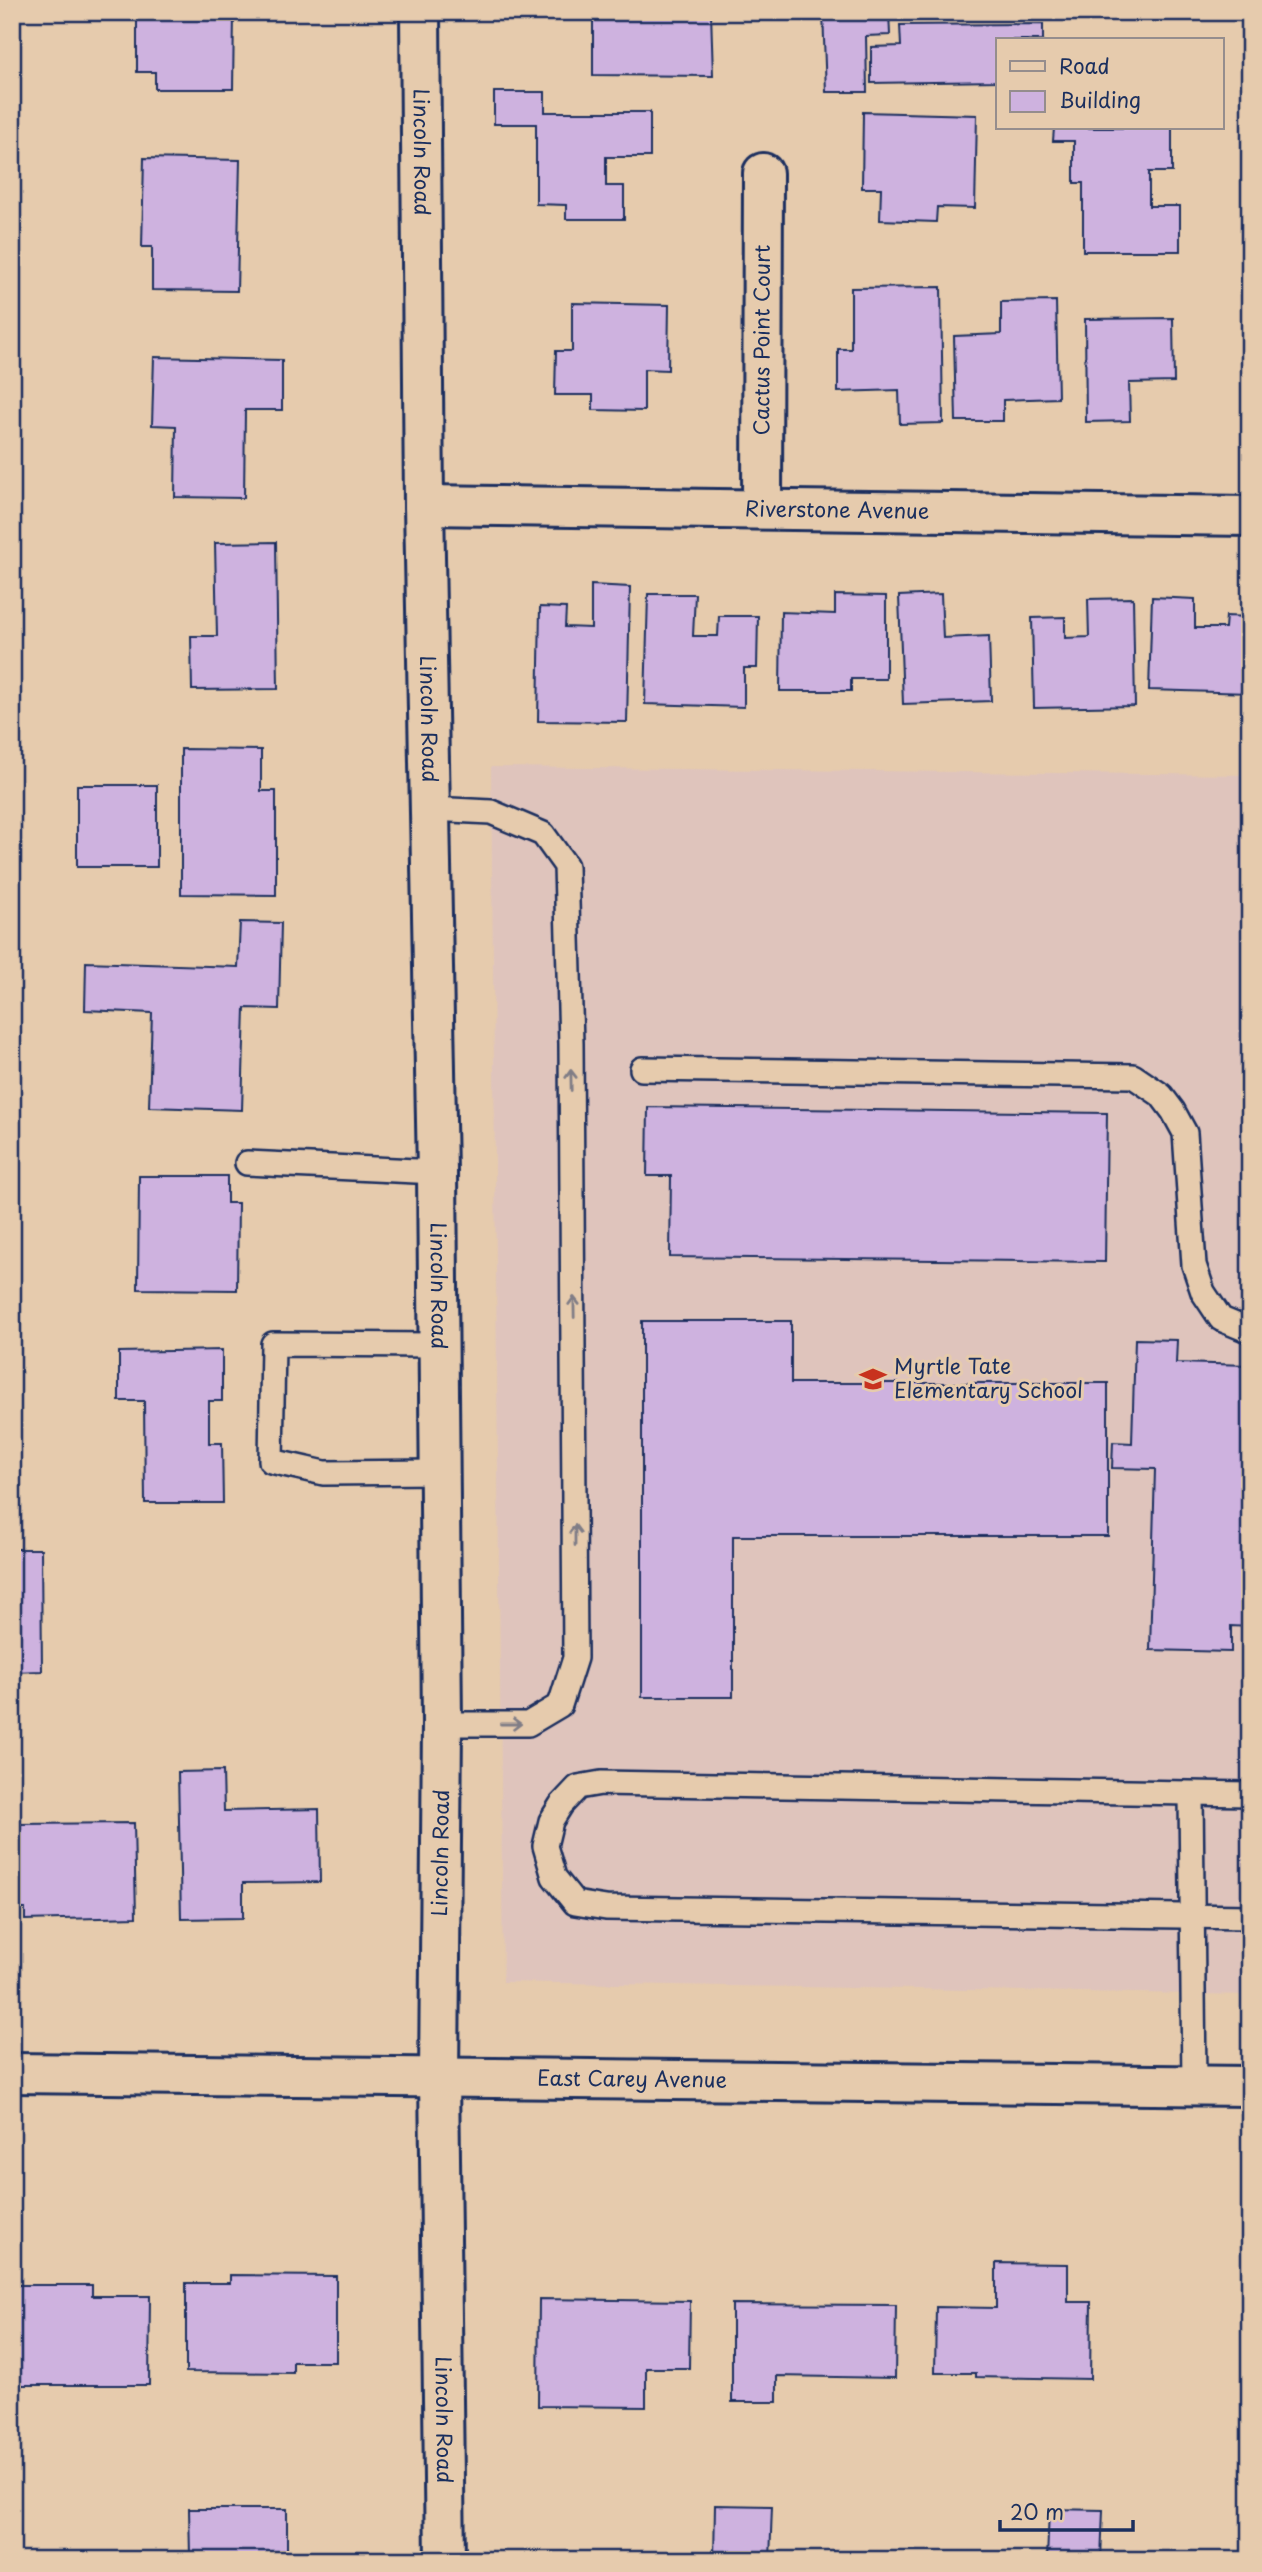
<svg xmlns="http://www.w3.org/2000/svg" width="1262" height="2572" font-family="'Playpen Sans',sans-serif">
	<style>
		.built { fill: #dfc4bc }
		.building { fill: #ceb2df; stroke: #1b2f5e; stroke-width: 2 }
		.lines { fill: none; stroke-linecap: round; stroke-linejoin: round }
		.service-casing { stroke: #1b2f5e; stroke-width: 28 }
		.minor-casing { stroke: #1b2f5e; stroke-width: 44 }
		.secondary-casing { stroke: #1b2f5e; stroke-width: 44 }
		.service { stroke: #e6cbad; stroke-width: 23 }
		.minor { stroke: #e6cbad; stroke-width: 38 }
		.secondary { stroke: #e6cbad; stroke-width: 38 }
		.oneway { stroke: #807d86 }
		.labels { text-anchor: middle; stroke-width: 6; stroke-linejoin: round; paint-order: stroke }
		.street-label { font-size: 21px; fill: #1b2f5e; stroke: #e6cbad }
		.poi-label { font-size: 21px; fill: #1b2f5e; stroke: #e6cbad; text-anchor: start }
	</style>
	<rect width="100%" height="100%" fill="#e6cbad"/>
	<filter id="ink" filterUnits="userSpaceOnUse"><feTurbulence type="fractalNoise" baseFrequency=".0143" numOctaves="2"/><feDisplacementMap in="SourceGraphic" scale="14" xChannelSelector="R" yChannelSelector="G"/><feConvolveMatrix kernelMatrix="1 2 1 2 8 2 1 2 1" color-interpolation-filters="sRGB"/></filter>
	<g filter="url(#ink)">
		<polygon class="built" points="491,767 1250,775 1250,1995 503,1982"/>
		<g class="building">
			<polygon points="137,12 234,12 233,89 155,89 155,72 137,72"/>
			<polygon points="593,12 711,12 713,76 593,75"/>
			<polygon points="718,12 819,12 819,13 718,14"/>
			<polygon points="823,12 889,12 890,35 866,36 867,92 826,92"/>
			<polygon points="1043,24 1043,40 998,40 998,81 871,83 871,47 901,46 900,25"/>
			<polygon points="494,92 545,92 545,112 650,112 650,157 606,157 606,186 624,186 624,219 566,219 566,205 536,204 536,124 494,124"/>
			<polygon points="863,112 977,115 975,208 937,207 936,222 880,220 881,188 862,188"/>
			<polygon points="1054,128 1172,128 1172,172 1149,172 1149,206 1180,206 1180,251 1083,251 1083,183 1074,183 1074,141 1053,141"/>
			<polygon points="144,158 240,160 237,291 152,290 152,247 142,247"/>
			<polygon points="941,287 943,423 900,424 899,390 838,392 838,349 851,349 851,288"/>
			<polygon points="1056,301 1058,398 1003,400 1003,421 956,421 954,336 1001,334 1001,302"/>
			<polygon points="572,303 669,305 668,370 644,369 644,411 593,410 593,395 555,395 556,351 572,351"/>
			<polygon points="1173,318 1174,382 1129,383 1130,421 1086,422 1085,319"/>
			<polygon points="154,357 282,360 282,410 245,410 244,498 175,497 176,426 152,425"/>
			<polygon points="276,542 278,689 192,690 191,636 217,636 215,543"/>
			<polygon points="591,585 630,587 627,722 538,721 540,607 566,608 565,627 591,628"/>
			<polygon points="648,594 695,594 693,636 718,636 719,616 758,616 757,668 744,668 744,707 645,704"/>
			<polygon points="941,594 943,638 989,636 991,701 903,704 899,596"/>
			<polygon points="835,595 886,596 886,679 851,679 851,691 780,691 781,612 835,614"/>
			<polygon points="1152,597 1195,599 1195,628 1225,628 1226,616 1250,617 1250,693 1149,690"/>
			<polygon points="1133,598 1135,706 1034,708 1032,618 1065,617 1065,638 1089,637 1088,599"/>
			<polygon points="181,749 261,750 261,791 276,791 276,895 181,894"/>
			<rect x="77" y="785" width="80" height="82"/>
			<polygon points="240,922 281,923 279,1009 245,1008 242,1110 149,1107 152,1013 85,1010 86,962 238,967"/>
			<polygon points="648,1107 1107,1113 1105,1262 670,1257 671,1176 647,1176"/>
			<polygon points="139,1176 227,1176 227,1203 238,1203 237,1290 138,1289"/>
			<polygon points="642,1321 791,1321 791,1383 1108,1383 1108,1536 733,1536 733,1697 642,1697"/>
			<polygon points="1135,1339 1177,1340 1176,1363 1250,1365 1250,1627 1231,1626 1231,1652 1150,1650 1155,1469 1112,1468 1113,1442 1132,1443"/>
			<polygon points="222,1350 222,1401 209,1401 209,1443 222,1443 223,1503 145,1503 144,1401 119,1401 119,1352"/>
			<polygon points="12,1549 41,1549 42,1671 12,1672"/>
			<polygon points="223,1771 224,1811 319,1809 320,1882 243,1883 243,1918 181,1919 178,1772"/>
			<polygon points="134,1823 136,1917 25,1920 25,1909 12,1909 12,1852 19,1852 18,1824"/>
			<polygon points="996,2263 1068,2264 1068,2302 1091,2302 1090,2379 976,2377 976,2373 935,2373 936,2307 996,2308"/>
			<polygon points="230,2275 336,2276 336,2362 293,2362 293,2373 186,2372 186,2283 230,2283"/>
			<polygon points="12,2285 92,2285 92,2296 150,2296 149,2385 12,2385"/>
			<polygon points="539,2299 690,2301 689,2368 646,2368 646,2407 538,2406"/>
			<polygon points="732,2304 896,2305 895,2378 777,2376 777,2402 732,2402"/>
			<polygon points="715,2505 772,2506 770,2560 714,2560"/>
			<polygon points="189,2509 287,2509 287,2560 162,2560 162,2556 190,2556"/>
			<polygon points="1049,2509 1103,2510 1101,2560 1047,2560"/>
		</g>
		<g class="lines">
			<defs>
				<g id="service">
					<polyline points="431,809 491,812 543,834 566,866 571,1044 575,1658 560,1705 528,1724 442,1724"/>
					<polyline points="642,1069 1133,1076 1161,1095 1173,1111 1185,1133 1194,1265 1203,1292 1221,1319 1250,1331"/>
					<polyline points="247,1163 437,1172"/>
					<polyline points="438,1345 273,1344 271,1461 324,1473 438,1472"/>
					<polyline points="1250,1794 601,1783 578,1787 561,1805 551,1821 545,1846 554,1877 575,1903 606,1908 1250,1917"/>
					<polyline points="1191,1795 1194,2085"/>
				</g>
				<g id="minor">
					<path id="s1" d="M420,12L424,505L437,1172L442,1724L439,2077L445,2560"/>
					<path id="s2" d="M424,505L1250,516"/>
					<path id="s3" d="M762,508L763,173"/>
				</g>
				<g id="secondary">
					<path id="s4" d="M12,2073L1250,2086"/>
				</g>
			</defs>
			<use href="#service" class="service-casing"/>
			<use href="#minor" class="minor-casing"/>
			<use href="#secondary" class="secondary-casing"/>
			<use href="#service" class="service"/>
			<use href="#minor" class="minor"/>
			<use href="#secondary" class="secondary"/>
		</g>
		<defs><path id="oneway-shaft" d="M-6 0H5M1.5-3L5.5 0L1.5 3" fill="none" stroke-width="1.6" stroke-linecap="round" stroke-linejoin="round" transform="scale(1.75)"/></defs>
		<g class="oneway">
			<use href="#oneway-shaft" transform="translate(571 1080) rotate(-91)"/>
			<use href="#oneway-shaft" transform="translate(574 1307) rotate(-91)"/>
			<use href="#oneway-shaft" transform="translate(575 1535) rotate(-90)"/>
			<use href="#oneway-shaft" transform="translate(511 1724)"/>
		</g>
	</g>
	<defs>
		<symbol id="school-bare" viewBox="-9 -9 18 18"><path d="M0-5L7-2L0 1L-7-2ZM-4 1L0 2.5L4 1V4Q0 6-4 4Z" fill="#c8321e" stroke="#e6cbad" stroke-width="2.5" paint-order="stroke"/></symbol>
	</defs>
	<g fill-rule="evenodd">
		<use href="#school-bare" x="854" y="1360" width="38" height="38"/>
	</g>
	<g class="labels">
		<g class="street-label">
			<text dy="7" stroke="none"><textPath href="#s1" startOffset="140">Lincoln Road</textPath></text>
			<text dy="7" stroke="none"><textPath href="#s3" startOffset="168">Cactus Point Court</textPath></text>
			<text dy="7" stroke="none"><textPath href="#s2" startOffset="413">Riverstone Avenue</textPath></text>
			<text dy="7" stroke="none"><textPath href="#s1" startOffset="707">Lincoln Road</textPath></text>
			<text dy="7" stroke="none"><textPath href="#s1" startOffset="1274">Lincoln Road</textPath></text>
			<text transform="translate(441 1853) rotate(-89)" y="7">Lincoln Road</text>
			<text dy="7" stroke="none"><textPath href="#s4" startOffset="620">East Carey Avenue</textPath></text>
			<text dy="7" stroke="none"><textPath href="#s1" startOffset="2408">Lincoln Road</textPath></text>
		</g>
		<g class="poi-label">
			<text x="894" y="1374">Myrtle Tate<tspan x="894" dy="24">Elementary School</tspan></text>
		</g>
	</g>
	<rect width="1262" height="2572" fill="none" stroke="#e6cbad" stroke-width="42"/>
	<rect x="21" y="21" width="1220" height="2530" fill="none" stroke="#1b2f5e" stroke-width="2.5" filter="url(#ink)"/>
	<rect x="996" y="38" width="228" height="91" fill="#e6cbad" stroke="#958d8d" stroke-width="2"/>
	<rect x="1010" y="61" width="35" height="10" fill="#e6cbad" stroke="#958d8d" stroke-width="2"/>
	<text x="1059" y="74" font-size="21" fill="#1b2f5e">Road</text>
	<rect x="1010" y="91" width="35" height="21" fill="#ceb2df" stroke="#958d8d" stroke-width="2"/>
	<text x="1059" y="108" font-size="21" fill="#1b2f5e">Building</text>
	<path d="M1000 2520v10h133v-10" fill="none" stroke="#1b2f5e" stroke-width="3.5"/>
	<text x="1010" y="2520" font-size="21" fill="#1b2f5e" stroke="#e6cbad" stroke-width="5" paint-order="stroke">20 m</text>
</svg>
